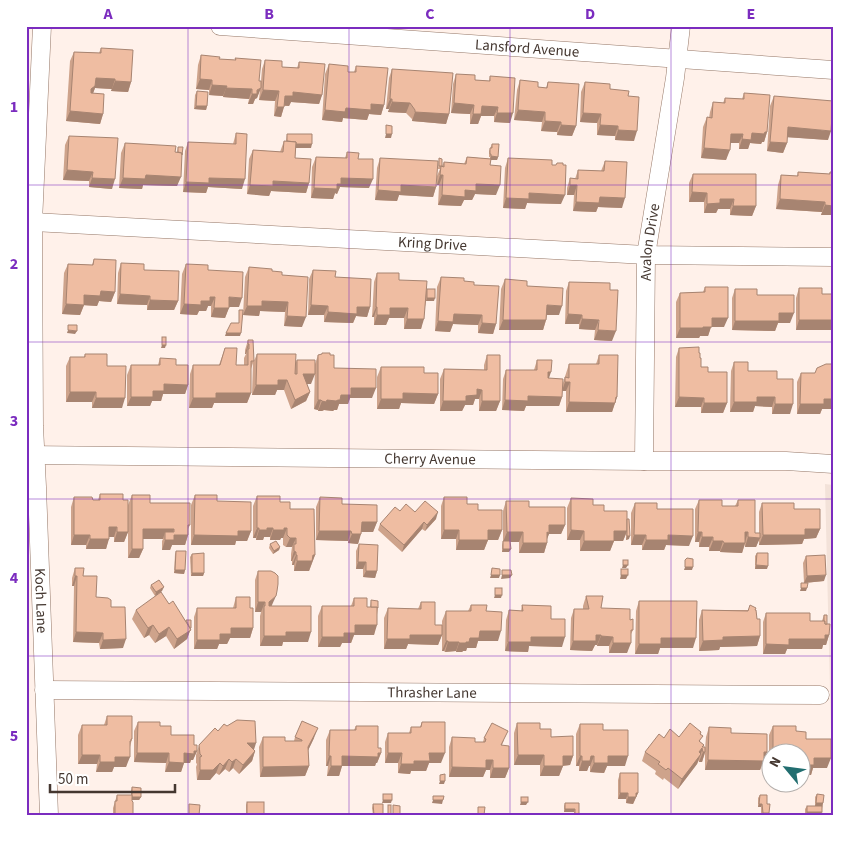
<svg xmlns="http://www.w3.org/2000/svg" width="859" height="841" font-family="'Source Sans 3',sans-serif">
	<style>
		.built { fill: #f3e2d9 }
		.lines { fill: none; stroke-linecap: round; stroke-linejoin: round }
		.minor-casing { stroke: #957767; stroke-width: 19 }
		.minor { stroke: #fff; stroke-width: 18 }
		.wall { fill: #cea38b }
		.shaded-wall { fill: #a78471 }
		.building { fill: #efbda2; stroke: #a78471 }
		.grid { fill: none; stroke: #7b2cbf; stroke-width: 1; stroke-opacity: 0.55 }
		.labels { text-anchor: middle; stroke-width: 4; stroke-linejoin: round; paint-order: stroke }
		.street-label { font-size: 15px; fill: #443730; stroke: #fff }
		.neatline { fill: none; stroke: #7b2cbf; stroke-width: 2 }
		.grid-label { font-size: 16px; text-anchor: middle; font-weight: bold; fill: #7b2cbf }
	</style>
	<rect width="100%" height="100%" fill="#fff1ea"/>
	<polygon class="built" points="825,484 833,485 833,815"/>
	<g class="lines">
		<defs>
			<g id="minor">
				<path id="s1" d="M42,26L33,222L34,426L37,487L49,815"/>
				<path id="s2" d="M220,26L833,70"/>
				<path id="s3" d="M33,222L646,255L833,257"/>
				<path id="s4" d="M26,455L644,461H786L833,464"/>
				<path id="s5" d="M644,461L646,255L675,78L681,26"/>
				<path id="s6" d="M44,690L820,695"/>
			</g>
		</defs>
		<use href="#minor" class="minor-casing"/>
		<use href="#minor" class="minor"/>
	</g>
	<g class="wall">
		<polygon points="101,48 131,82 128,92 111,91 112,89 95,88 93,93 103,114 100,124 66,121 70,61 74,52 99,53"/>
		<polygon points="201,55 219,59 235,60 235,58 259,81 261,81 262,69 265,60 282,67 297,68 299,62 322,95 319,104 291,102 289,106 284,106 281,117 274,116 275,101 259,100 260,89 257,98 255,99 253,104 248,104 249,99 223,97 223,96 209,95 209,90 196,89 198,65"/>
		<polygon points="329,64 348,72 354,72 356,66 384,105 381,115 369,114 367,120 343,118 342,122 322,120 325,74"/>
		<polygon points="392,69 449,114 446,124 412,121 412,119 406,113 388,112 389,109 386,109 389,78"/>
		<polygon points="456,74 475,80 489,81 490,76 510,123 494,122 494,116 481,116 478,124 470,124 470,114 451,113 453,84"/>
		<polygon points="520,80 538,87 546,88 548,82 576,126 572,136 557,135 557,132 541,131 542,122 514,120 517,90"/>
		<polygon points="585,82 610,89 628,96 634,141 615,140 615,136 597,135 597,123 580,122 581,92"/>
		<polygon points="197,91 207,106 206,110 194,109 195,95"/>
		<polygon points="744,93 767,132 764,142 762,142 761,144 750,143 748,149 739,149 739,143 730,143 726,160 701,158 703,127 707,117 709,118 710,112 713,102 723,103 725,98 742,99"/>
		<polygon points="774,96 828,140 787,137 787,143 783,153 767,151 770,106"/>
		<polygon points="833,127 833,151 831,151"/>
		<polygon points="236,133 242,189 208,187 206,193 183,192 185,151 188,142 233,144"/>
		<polygon points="287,134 311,148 296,148 295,158 309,183 306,193 271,191 269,196 247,194 249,159 253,150 280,152 284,141 286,141"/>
		<polygon points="69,136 112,189 89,187 89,181 63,180 65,145"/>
		<polygon points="125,143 175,152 177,152 178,147 182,155 177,186 143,185 142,189 119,188 121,153"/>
		<polygon points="492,144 498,157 497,160 491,160 490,165 496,195 475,194 472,200 464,200 461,206 438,205 439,185 437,185 437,176 440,169 438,169 439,158 442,166 444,162 464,164 467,157 490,159 490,157 489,157 489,151"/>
		<polygon points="347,152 358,159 369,188 340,187 337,194 335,193 333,199 311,198 312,167 316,157 345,158"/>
		<polygon points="380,158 436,187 433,197 399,195 397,201 375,200 377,168"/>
		<polygon points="508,158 552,165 561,204 527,203 525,209 503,208 505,168"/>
		<polygon points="605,161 622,208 598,207 596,212 573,211 574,195 567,195 567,188 570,178 575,179 578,170 601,171"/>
		<polygon points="798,172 829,174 830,172 833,172 833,210 831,215 821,215 822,212 776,209 778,185 781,175 797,176"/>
		<polygon points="693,174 756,206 752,216 730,215 730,209 718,209 716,213 704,213 704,202 689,202 689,183"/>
		<polygon points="94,259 115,292 111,302 99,301 97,306 84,305 80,315 62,314 64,273 68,264 92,265"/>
		<polygon points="121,263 144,270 178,301 174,310 147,310 147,305 117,304 118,273"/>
		<polygon points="186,264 208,270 239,307 229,307 225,318 211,317 211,306 208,306 206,311 199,311 197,315 180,314 182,274"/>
		<polygon points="249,267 272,271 282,275 302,327 284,326 285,312 260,311 259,316 243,315 245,277"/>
		<polygon points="313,270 335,277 370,307 367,317 356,316 353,323 324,322 324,315 308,315 309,279"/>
		<polygon points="377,273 426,290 434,301 426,301 421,329 404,329 404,318 389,318 386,325 374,325 374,317 372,317 374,282"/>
		<polygon points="441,277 464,281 474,285 496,324 493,334 478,333 478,325 453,324 450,332 435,331 437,287"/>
		<polygon points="505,279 527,286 559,315 547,315 546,320 543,330 499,330 501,289"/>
		<polygon points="569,282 612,341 594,340 595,330 579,329 579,324 565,324 566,291"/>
		<polygon points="705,287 724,327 711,327 708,336 700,336 699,338 676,338 676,302 680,293 703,292"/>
		<polygon points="799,288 822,294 833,294 833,330 796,330 796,298"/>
		<polygon points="735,289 757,295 790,323 778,323 775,331 732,330 732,298"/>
		<polygon points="248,340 254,361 257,354 295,364 297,360 311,384 307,384 310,392 306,401 291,409 284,390 277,390 275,395 252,395 253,363 251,369 251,393 247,403 214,403 212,408 189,408 190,374 193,365 219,365 225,348 236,365 244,365 244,358 246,354 245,354 245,350"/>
		<polygon points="679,348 699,353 701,367 708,372 727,403 723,413 701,413 701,407 675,407 676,357"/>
		<polygon points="85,354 107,366 122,408 92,408 92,402 66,402 66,366 70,357 84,357"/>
		<polygon points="318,355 330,355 334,368 372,398 350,398 348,404 339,404 337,410 334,410 333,411 324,410 322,411 318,411 318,410 314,409 315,364"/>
		<polygon points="487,355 500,401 496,411 479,411 479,399 475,399 473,405 465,405 462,411 440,411 440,379 444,369 484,370 484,365"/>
		<polygon points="599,355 617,397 612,412 566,412 566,391 562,391 562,397 559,406 526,406 524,411 502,410 503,379 506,370 534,370 537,360 549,378 562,386 569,364 596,364"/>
		<polygon points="160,358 176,365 188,385 185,394 163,394 161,401 152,401 150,406 127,406 127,375 131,365 158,365"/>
		<polygon points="734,362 748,371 777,379 790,414 772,414 772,407 755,406 753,412 730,412 731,371"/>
		<polygon points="381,367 424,373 438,394 434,404 401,403 399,409 377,409 377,377"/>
		<polygon points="801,373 822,409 820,414 797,414 797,382"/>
		<polygon points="100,494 123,500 128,532 124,542 114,542 114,537 109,537 106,549 86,549 86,545 71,545 71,507 74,497 93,500 98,500"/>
		<polygon points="132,495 150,503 190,525 188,529 188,535 185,545 172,545 170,550 162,550 162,541 163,539 143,539 143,549 139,558 128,558 128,505"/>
		<polygon points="195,495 217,501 251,531 247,541 236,541 235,545 191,545 191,505"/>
		<polygon points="257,496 280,502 290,509 315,555 309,571 294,571 294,565 292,565 292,561 291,561 291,554 292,547 286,547 283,545 283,538 281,538 280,540 270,540 270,537 264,537 263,540 256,540 256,538 253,538 253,506"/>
		<polygon points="320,497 342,504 377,522 373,532 361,532 358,544 348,543 348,541 316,540 316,507"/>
		<polygon points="444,497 467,504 478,510 502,530 498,540 488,540 484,550 456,550 456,539 441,539 441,506"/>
		<polygon points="571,498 593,505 604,511 627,520 629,539 626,540 626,534 623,541 614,541 610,551 580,551 580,540 567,540 567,508"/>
		<polygon points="699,500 722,506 735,506 738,500 755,533 759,533 759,512 762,503 794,509 820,529 816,538 804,539 802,544 759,545 759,539 756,547 745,547 745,544 742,553 720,552 720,551 709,551 709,547 699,547 699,542 695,542 695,509"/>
		<polygon points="506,501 529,507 565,525 561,534 549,534 547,538 547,543 544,553 519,553 519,542 510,542 509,552 502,552 502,545 503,541 503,511"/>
		<polygon points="635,503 657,509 689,546 666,545 664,550 642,550 642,545 631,545 631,513"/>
		<polygon points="400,511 415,512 436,519 425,531 422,529 402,552 378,530 380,524"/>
		<polygon points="270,544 280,547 279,550 273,554 269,548"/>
		<polygon points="359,544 377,571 375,578 363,577 363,569 356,569 356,551"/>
		<polygon points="176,551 185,570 184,574 174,573 175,554"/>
		<polygon points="757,553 767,569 755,569 755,556"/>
		<polygon points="192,554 204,573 203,576 191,576 190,557"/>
		<polygon points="806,556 824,581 804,583 803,563"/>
		<polygon points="75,568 83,576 96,597 111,607 123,648 100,649 99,643 73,642 74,586 72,586 72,578"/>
		<polygon points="258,571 272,605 272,606 308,642 283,642 282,646 260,646 260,616 261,612 255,612 255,580"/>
		<polygon points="151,585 162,591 155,596 150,588"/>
		<polygon points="586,596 601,608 630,620 633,630 631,634 627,653 609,653 609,646 597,646 597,645 595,645 592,651 570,650 571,618 574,609 583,609 583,606"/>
		<polygon points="236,597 250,608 253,628 250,638 230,638 227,644 219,644 217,649 194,649 194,617 197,608 233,608"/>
		<polygon points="354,598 367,607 370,607 371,600 378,608 374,635 354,635 351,643 342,643 340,647 318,647 318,616 322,606 351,606"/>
		<polygon points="639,601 693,648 660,648 658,654 635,654 636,611"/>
		<polygon points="421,602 435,625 442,625 442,621 446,611 468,611 471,605 486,611 498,641 478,641 476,648 467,648 466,651 463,651 462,652 456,652 456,651 445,652 444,651 442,651 442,632 442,635 438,645 408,644 406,649 384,649 384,618 388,608 418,609"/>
		<polygon points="169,604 186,621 191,628 187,639 174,649 166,636 155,643 149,635 144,638 132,619 136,610"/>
		<polygon points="522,605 551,619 562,647 529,646 528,652 505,651 506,620 509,610 521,611"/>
		<polygon points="702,610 755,610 760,636 757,646 720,647 719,650 699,651 699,620"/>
		<polygon points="766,613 810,621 822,621 824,615 829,635 826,645 823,645 822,649 787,649 785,654 763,654 763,622"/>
		<polygon points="107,716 132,739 130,747 126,767 114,767 112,772 96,772 97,764 78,764 78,735 82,725 104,725"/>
		<polygon points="138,722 160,726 171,735 194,745 197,751 193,760 191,760 190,763 184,763 181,772 165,772 166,763 134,762 134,731"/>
		<polygon points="422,722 441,763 429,763 426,771 411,771 410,774 398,773 398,763 385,763 385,742 388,733 409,733 411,727 420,727"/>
		<polygon points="517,723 551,737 573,756 570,765 563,766 559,776 540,776 540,765 514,765 514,733"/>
		<polygon points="580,724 603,730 625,766 607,766 604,773 590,772 590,766 589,766 587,771 579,771 579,766 576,766 576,734"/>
		<polygon points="356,726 378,748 381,753 377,763 376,763 375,766 342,766 339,776 327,776 328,766 326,766 326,740 330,730 354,730"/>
		<polygon points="773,726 796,731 806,739 827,768 813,768 811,775 802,775 802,754 772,754 772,767 769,767 769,735"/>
		<polygon points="709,727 731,733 767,752 760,770 705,770 705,753 702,762 699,762 699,760 697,764 678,789 664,778 663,780 655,774 656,771 642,761 645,752 664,738 679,737 701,732 700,742 703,747 705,749 706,737"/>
		<polygon points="218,731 254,750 255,751 252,761 239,774 233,768 229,772 225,769 219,775 216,773 210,780 197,780 196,767 197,764 196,763 196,755 199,745"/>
		<polygon points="263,737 285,741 294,741 295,737 314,738 308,750 309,766 305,776 260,777 259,747"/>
		<polygon points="452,737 475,742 483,742 484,738 504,740 502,745 509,768 505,778 490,778 490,770 486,770 483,777 449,777 449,747"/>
		<polygon points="620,773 638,793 633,804 626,803 626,799 618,799 618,780"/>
		<polygon points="132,787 141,797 139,800 132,800 133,815 113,815 113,808 117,795 131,795 131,791"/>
		<polygon points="817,794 823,803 821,815 805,815 805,809 807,806 815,806 815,797"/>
		<polygon points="760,795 767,804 769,813 769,815 761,815 761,807 758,807 758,798"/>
		<polygon points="247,802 264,815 246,815 246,805"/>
		<polygon points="565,803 579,803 579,815 574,815 574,812 564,812 564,806"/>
		<polygon points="373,804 383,815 373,815 372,808"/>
	</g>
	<g class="shaded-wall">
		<polygon points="96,78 115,79 112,89 95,88 92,96 87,99"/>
		<polygon points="200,79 212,80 209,90 196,89"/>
		<polygon points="115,81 131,82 128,92 111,91"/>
		<polygon points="212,85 227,86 223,96 209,95"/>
		<polygon points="226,88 252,89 249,99 223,97"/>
		<polygon points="261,88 257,98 255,99 253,104 248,104 252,94"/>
		<polygon points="263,90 279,91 275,101 259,100"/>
		<polygon points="293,92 322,95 319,104 291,102 289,106 281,105 285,96"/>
		<polygon points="390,99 392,99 389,109 386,109"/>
		<polygon points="392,102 410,103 406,113 388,112"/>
		<polygon points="454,103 474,105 470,114 451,113"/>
		<polygon points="371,104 384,105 381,115 369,114 367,120 343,118 342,122 322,120 325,110 346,108"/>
		<polygon points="196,106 207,106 206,110 194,109"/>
		<polygon points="482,106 498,107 494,116 481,116 478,124 470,124 473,114"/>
		<polygon points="277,107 284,107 281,117 274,116"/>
		<polygon points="518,110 545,112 542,122 514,120"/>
		<polygon points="70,111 103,114 100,124 66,121"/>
		<polygon points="415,112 449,114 446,124 412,121"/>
		<polygon points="497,113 513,113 510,123 494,122"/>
		<polygon points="583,113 601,114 597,123 580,122"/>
		<polygon points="545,121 561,122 557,132 541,131"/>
		<polygon points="561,125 576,126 572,136 557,135"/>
		<polygon points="600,125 618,126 615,136 597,135"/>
		<polygon points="788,127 831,131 828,140 784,137"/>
		<polygon points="618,130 637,131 634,141 615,140"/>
		<polygon points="767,132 764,142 762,142 761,144 750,143 748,149 739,149 742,139 752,133"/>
		<polygon points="386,134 392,134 391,138 385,138"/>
		<polygon points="731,134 743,134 739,143 727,143"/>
		<polygon points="770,142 787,143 783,153 767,151"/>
		<polygon points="290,144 312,144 311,148 289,148"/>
		<polygon points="704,148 730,150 726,160 701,158"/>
		<polygon points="491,156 498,157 497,160 490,160"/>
		<polygon points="67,170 93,172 89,181 63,180"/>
		<polygon points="146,175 181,177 177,186 143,185 142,189 119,188 123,178"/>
		<polygon points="440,175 443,175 439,185 437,185"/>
		<polygon points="92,178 115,179 112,189 89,187"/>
		<polygon points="209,178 245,179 242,189 208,187 206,193 183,192 186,182"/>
		<polygon points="341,178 373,179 369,188 340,187 337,194 335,193 333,199 311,198 314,188 337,184"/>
		<polygon points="273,181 309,183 306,193 271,191 269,196 247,194 250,185"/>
		<polygon points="476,184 500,185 496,195 475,194 472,200 464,200 461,206 438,205 442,195 465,190"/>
		<polygon points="401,185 436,187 433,197 399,195 397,201 375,200 378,190"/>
		<polygon points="570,185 577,185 574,195 567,195"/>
		<polygon points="692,192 707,193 704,202 689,202"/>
		<polygon points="529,193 565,195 561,204 527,203 525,209 503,208 506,198"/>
		<polygon points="600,197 625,198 622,208 598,207 596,212 573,211 576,202"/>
		<polygon points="720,199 734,199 730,209 718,209 716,213 704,213 707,204"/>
		<polygon points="780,199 825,202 822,212 776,209"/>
		<polygon points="833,204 833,210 831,215 821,215 825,205"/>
		<polygon points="733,206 756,206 752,216 730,215"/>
		<polygon points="101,291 115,292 111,302 99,301 97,306 81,305 84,295"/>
		<polygon points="120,294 150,296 147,305 117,304"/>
		<polygon points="210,297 215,297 211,306 208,306 206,311 199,311 197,315 180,314 184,304 201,301"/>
		<polygon points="229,297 242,298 239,307 226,307"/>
		<polygon points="427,298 435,298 434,301 426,301"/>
		<polygon points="150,300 178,301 174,310 147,310"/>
		<polygon points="262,301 288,302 285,312 260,311 259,316 243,315 247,306"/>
		<polygon points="66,304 84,305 80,315 62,314"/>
		<polygon points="311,305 328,306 324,315 308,315"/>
		<polygon points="547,305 562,306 559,315 544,315"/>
		<polygon points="357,307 370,307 367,317 356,316 353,323 324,322 328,312"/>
		<polygon points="376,307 377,307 374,317 372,317"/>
		<polygon points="214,308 229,308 225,318 211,317"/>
		<polygon points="390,308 408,308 404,318 389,318 386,325 374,325 377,315"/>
		<polygon points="779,313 794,313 790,323 778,323 775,331 732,330 735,321"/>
		<polygon points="454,314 482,315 478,325 453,324 450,332 435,331 438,321"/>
		<polygon points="568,314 582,315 579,324 565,324"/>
		<polygon points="287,316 306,317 302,327 284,326"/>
		<polygon points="712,318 728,318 724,327 711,327 708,336 700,336 699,338 676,338 680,328 703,327"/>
		<polygon points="407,319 424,319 421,329 404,329"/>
		<polygon points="582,319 599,320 595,330 579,329"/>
		<polygon points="503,320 546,320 543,330 499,330"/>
		<polygon points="799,320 833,320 833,330 796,330"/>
		<polygon points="482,323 496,324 493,334 478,333"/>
		<polygon points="68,330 77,331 75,334 67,333"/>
		<polygon points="598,330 616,331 612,341 594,340"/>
		<polygon points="226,333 241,333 240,336 225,336"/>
		<polygon points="248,344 249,344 246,354 245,354"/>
		<polygon points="162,345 166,345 165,348 161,348"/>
		<polygon points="548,372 551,372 548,381"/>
		<polygon points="303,374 315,374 311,384 300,384"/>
		<polygon points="278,380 287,380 284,390 277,390 275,395 252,395 256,385"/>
		<polygon points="565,382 570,382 566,391 562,391"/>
		<polygon points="164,384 188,385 185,394 163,394 161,401 152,401 150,406 127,406 131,397 153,391"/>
		<polygon points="351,388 376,388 372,398 350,398 348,404 339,404 337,410 334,410 333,411 324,410 322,411 318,411 322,401 327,400 341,395"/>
		<polygon points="477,389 482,390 479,399 475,399 473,405 465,405 462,411 440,411 443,401 466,396"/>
		<polygon points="70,392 96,392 92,402 66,402"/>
		<polygon points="310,392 306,401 291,409 295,400"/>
		<polygon points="216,393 251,393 247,403 214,403 212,408 189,408 193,398"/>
		<polygon points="403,393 438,394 434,404 401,403 399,409 377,409 381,399"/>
		<polygon points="528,396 562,397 559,406 526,406 524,411 502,410 505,400"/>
		<polygon points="617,397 612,412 566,412 569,402"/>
		<polygon points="679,397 704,398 701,407 675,407"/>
		<polygon points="757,397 775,397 772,407 755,406 753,412 730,412 734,402"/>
		<polygon points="96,398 125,398 122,408 92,408"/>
		<polygon points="824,399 833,399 833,409 822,409 820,414 797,414 800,404"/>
		<polygon points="318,400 321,400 318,410 314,409"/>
		<polygon points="482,401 500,401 496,411 479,411"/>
		<polygon points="704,403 727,403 723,413 701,413"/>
		<polygon points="775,404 793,404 790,414 772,414"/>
		<polygon points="438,512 436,519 425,531 427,525"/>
		<polygon points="362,522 377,522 373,532 358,532"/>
		<polygon points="424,522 422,529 402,552 404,545"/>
		<polygon points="549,525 565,525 561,534 549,534 546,542 544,542"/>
		<polygon points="109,527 117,527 114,537 106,537"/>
		<polygon points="257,528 259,528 256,538 253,538"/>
		<polygon points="267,528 273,528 270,537 264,537 263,540 256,540 259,530"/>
		<polygon points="284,528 287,528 283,538 281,538 280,540 270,540 273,530"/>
		<polygon points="143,529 174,529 171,539 165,532 163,539 139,539"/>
		<polygon points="805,529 820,529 816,538 804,539 802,544 759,545 763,535"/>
		<polygon points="444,530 459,530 456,539 441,539"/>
		<polygon points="488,530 502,530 498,540 484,540"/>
		<polygon points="571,530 584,531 580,540 567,540"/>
		<polygon points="238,531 251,531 247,541 236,541 235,545 191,545 194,535"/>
		<polygon points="319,531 351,531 348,541 316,540"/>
		<polygon points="614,531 627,531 623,541 610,541"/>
		<polygon points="117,532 128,532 124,542 114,542"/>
		<polygon points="507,532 523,532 519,542 503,542"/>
		<polygon points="698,532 702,532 699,542 695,542"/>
		<polygon points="745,532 748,532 745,542"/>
		<polygon points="352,534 361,534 358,544 348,543"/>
		<polygon points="74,535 90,535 86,545 71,545"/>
		<polygon points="174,535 188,535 185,545 172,545 170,550 162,550 165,540"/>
		<polygon points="634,535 646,535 642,545 631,545"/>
		<polygon points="668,535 693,536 689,546 666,545 664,550 642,550 646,540"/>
		<polygon points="627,536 630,536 629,539 626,540"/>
		<polygon points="702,537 713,537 709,547 699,547"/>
		<polygon points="748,537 760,538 756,547 745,547"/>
		<polygon points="290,538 296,538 292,547 286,547"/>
		<polygon points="90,539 109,539 106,549 86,549"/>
		<polygon points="459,540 488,540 484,550 456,550"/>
		<polygon points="584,541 614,541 610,551 580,551"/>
		<polygon points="713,541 723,541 720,551 709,551"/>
		<polygon points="523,543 547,543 544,553 519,553"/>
		<polygon points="724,543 745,543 742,553 720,552"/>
		<polygon points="280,547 279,550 273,554 274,551"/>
		<polygon points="132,549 143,549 139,558 128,558"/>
		<polygon points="503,549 511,549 509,552 502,552"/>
		<polygon points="294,551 296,552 292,561 291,561"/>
		<polygon points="296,555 297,555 294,565 292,565"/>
		<polygon points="313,555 315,555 309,571 294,571 297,561"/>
		<polygon points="358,562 366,562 363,569 356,569"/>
		<polygon points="623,565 628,565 626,568 622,568"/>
		<polygon points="756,565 768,566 767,569 755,569"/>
		<polygon points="685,567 693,567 692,570 684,570"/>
		<polygon points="175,570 185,570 184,574 174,573"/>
		<polygon points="366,571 377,571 375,578 363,577"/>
		<polygon points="192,573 204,573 203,576 191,576"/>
		<polygon points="491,575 500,575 499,578 490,578"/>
		<polygon points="502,575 512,575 510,578 501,579"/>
		<polygon points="621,575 628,575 626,579 620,579"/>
		<polygon points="826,575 824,581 804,583 807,576"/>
		<polygon points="75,576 77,576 74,586 72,586"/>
		<polygon points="164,587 162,591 155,596 156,592"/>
		<polygon points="801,588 807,588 806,591 800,591"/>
		<polygon points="495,595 502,595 501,598 494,598"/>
		<polygon points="276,596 272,605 265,612 269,602"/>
		<polygon points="258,602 265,602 261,612 255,612"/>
		<polygon points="153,625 149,635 144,638 148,628"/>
		<polygon points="355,625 377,625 374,635 354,635 351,643 342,643 340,647 318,647 322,637 344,633"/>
		<polygon points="169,627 166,636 155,643 159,634"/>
		<polygon points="191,628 187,639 174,649 177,639 185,632"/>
		<polygon points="231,628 253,628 250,638 230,638 227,644 219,644 217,649 194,649 197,640 220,634"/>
		<polygon points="480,631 501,631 498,641 478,641 476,648 467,648 466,651 463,651 462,652 456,652 459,643 470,638"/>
		<polygon points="76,632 103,633 99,643 73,642"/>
		<polygon points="286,632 311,632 308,642 283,642 282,646 260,646 264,636"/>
		<polygon points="410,635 442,635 438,645 408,644 406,649 384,649 387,639"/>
		<polygon points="596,635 601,635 597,645 595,645 592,651 570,650 573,641"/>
		<polygon points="825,635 829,635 826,645 823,645 822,649 787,649 785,654 763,654 766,644 789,639"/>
		<polygon points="601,636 613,637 609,646 597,646"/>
		<polygon points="760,636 757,646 720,647 719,650 699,651 703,641 723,637"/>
		<polygon points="531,637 565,637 562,647 529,646 528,652 505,651 508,642"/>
		<polygon points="661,638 696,638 693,648 660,648 658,654 635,654 639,644"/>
		<polygon points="126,639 123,648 100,649 103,640"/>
		<polygon points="446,641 448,641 444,651 442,651"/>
		<polygon points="448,642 459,642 456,651 445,652"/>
		<polygon points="613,643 631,643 627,653 609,653"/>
		<polygon points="318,728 314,738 305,757 308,747"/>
		<polygon points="247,743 256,743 253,753"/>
		<polygon points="704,745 697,764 678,789 682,779"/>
		<polygon points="194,751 197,751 193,760 191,760 190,763 184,763 181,772 165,772 169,762 184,753"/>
		<polygon points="255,751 252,761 239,774 243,765"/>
		<polygon points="703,752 705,752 702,762 699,762"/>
		<polygon points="767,752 760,770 705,770 708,760"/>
		<polygon points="137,753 169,753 166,763 134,762"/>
		<polygon points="381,753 377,763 376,763 375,766 339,766 342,756"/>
		<polygon points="388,753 402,753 398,763 385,763"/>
		<polygon points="429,753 445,753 441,763 429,763 426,771 411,771 410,774 398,773 401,764 414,761"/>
		<polygon points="82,755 100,755 97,764 78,764"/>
		<polygon points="518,755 544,755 540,765 514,765"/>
		<polygon points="329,756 331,756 328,766 326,766"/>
		<polygon points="563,756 573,756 570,765 559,766"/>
		<polygon points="580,756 582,756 579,766 576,766"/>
		<polygon points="591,756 594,756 590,766 589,766 587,771 579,771 582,761"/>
		<polygon points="608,756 628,756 625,766 607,766 604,773 590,772 594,763"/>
		<polygon points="115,757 130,757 126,767 114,767 112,772 96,772 100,762"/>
		<polygon points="814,758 831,758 827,768 813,768 811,775 802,775 802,771 804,765"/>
		<polygon points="229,759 225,769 219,775 223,766"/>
		<polygon points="236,759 233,768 229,772 232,762"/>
		<polygon points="486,760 493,760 490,770 486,770 483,777 449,777 452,767"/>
		<polygon points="772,760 772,767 769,767"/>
		<polygon points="220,763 216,773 210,780 197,780 200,770"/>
		<polygon points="309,766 305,776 260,777 263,767"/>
		<polygon points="331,766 342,766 339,776 327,776"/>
		<polygon points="544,766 563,766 559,776 540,776"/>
		<polygon points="493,768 509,768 505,778 490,778"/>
		<polygon points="440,781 445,781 444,784 439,784"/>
		<polygon points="620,793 628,793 626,799 618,799"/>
		<polygon points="636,793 638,793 633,804 626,803 628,797"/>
		<polygon points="132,797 141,797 139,800 131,800"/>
		<polygon points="383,800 392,800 391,803 382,803"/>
		<polygon points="433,800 443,800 442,804 432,803"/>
		<polygon points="521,802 528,802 526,805 520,805"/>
		<polygon points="816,803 823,803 822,807 815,806"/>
		<polygon points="759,804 762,804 761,807 758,807"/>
		<polygon points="565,809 575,809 574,812 564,812"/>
		<polygon points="807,812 822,812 821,815 805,815"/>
	</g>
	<g class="building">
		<polygon points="101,48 133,50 131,82 115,81 115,79 96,78 95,86 91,89 91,93 104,94 103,114 70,111 74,52 101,53"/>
		<polygon points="201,55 220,57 219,59 236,60 235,58 261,60 259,81 261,81 261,88 257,90 257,94 252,94 252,89 226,88 227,86 212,85 212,80 200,79"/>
		<polygon points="265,60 282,61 282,67 299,68 299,62 325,64 322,95 293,92 293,96 285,96 284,107 277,107 279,91 263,90"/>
		<polygon points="329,64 348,66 348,72 356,72 356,66 388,68 384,105 371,104 371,110 346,108 345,112 325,110"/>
		<polygon points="392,69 453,73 449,114 415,112 415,110 410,103 392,102 392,99 390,99"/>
		<polygon points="456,74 475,75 475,80 490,81 490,76 515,78 513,113 497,113 498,107 482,106 481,114 473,114 474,105 454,103"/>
		<polygon points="520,80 538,82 538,87 547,88 548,82 579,84 576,126 561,125 561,122 545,121 545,112 518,110"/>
		<polygon points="585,82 610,84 610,89 629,91 628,96 639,97 637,131 618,130 618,126 600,125 601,114 583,113"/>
		<polygon points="197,91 208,92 207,106 196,106"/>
		<polygon points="744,93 770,95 767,132 765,132 764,134 752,133 751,140 742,139 743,134 731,134 730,150 704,148 707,117 712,118 713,102 725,103 725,98 744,99"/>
		<polygon points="774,96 833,101 831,131 788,127 787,143 770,142"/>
		<polygon points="386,125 392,126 392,134 386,134"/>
		<polygon points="236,133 247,134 245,179 209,178 209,183 186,182 188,142 236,144"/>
		<polygon points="287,134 312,134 312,144 296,144 296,142 287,141"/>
		<polygon points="69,136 118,138 115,179 92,178 93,172 67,170"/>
		<polygon points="284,141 296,142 295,158 311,159 309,183 273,181 273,186 250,185 253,150 283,152"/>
		<polygon points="125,143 176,146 175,152 182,153 181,177 146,175 145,179 123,178"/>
		<polygon points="492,144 499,144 498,157 491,156 491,154 490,154 490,148 492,148"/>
		<polygon points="178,147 183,147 182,155 182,153 178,152"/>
		<polygon points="347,152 359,153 358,159 373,159 373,179 341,178 341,184 337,184 337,189 314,188 316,157 347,158"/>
		<polygon points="467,157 491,159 490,165 501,166 500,185 476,184 476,191 465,190 465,197 442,195 443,175 440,175 441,166 444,167 444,162 466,164"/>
		<polygon points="380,158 438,161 436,187 401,185 401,192 378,190"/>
		<polygon points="439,158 442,159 442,166 439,166"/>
		<polygon points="508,158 552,160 552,165 556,165 557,163 563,163 563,165 566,165 565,195 529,193 529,199 506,198"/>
		<polygon points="605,161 627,162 625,198 600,197 599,203 576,202 577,185 570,185 570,178 578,179 578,170 604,171"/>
		<polygon points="798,172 830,174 830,172 833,172 833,206 825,205 825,202 780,199 781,175 798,176"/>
		<polygon points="693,174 756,174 756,206 733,206 734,199 720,199 720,203 707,204 707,193 692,192"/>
		<polygon points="94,259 116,260 115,292 101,291 100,296 84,295 84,305 66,304 68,264 93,265"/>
		<polygon points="121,263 144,264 144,270 179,271 178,301 150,300 150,296 120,294"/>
		<polygon points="186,264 208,265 208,270 243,272 242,298 229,297 229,308 214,308 215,297 210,297 210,301 201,301 201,305 184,304"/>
		<polygon points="249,267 272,269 272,271 282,272 282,275 308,277 306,317 287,316 288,302 262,301 262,306 247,306"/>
		<polygon points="313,270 336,271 335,277 371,279 370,307 357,307 357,314 328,312 328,306 311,305"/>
		<polygon points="377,273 399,273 399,280 427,281 424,319 407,319 408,308 390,308 390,315 377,315 377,307 376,307"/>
		<polygon points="441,277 464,278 464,281 474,282 474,285 499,286 496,324 482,323 482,315 454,314 453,322 438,321"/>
		<polygon points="505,279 527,281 527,286 563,288 562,306 547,305 546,320 503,320"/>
		<polygon points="569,282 610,283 610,290 618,290 616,331 598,330 599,320 582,319 582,315 568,314"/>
		<polygon points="705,287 728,287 728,318 712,318 712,327 703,327 703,328 680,328 680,293 705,292"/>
		<polygon points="799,288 822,288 822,294 833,294 833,320 799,320"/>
		<rect x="427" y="289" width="8" height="9"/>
		<polygon points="735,289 757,289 757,295 794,295 794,313 779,313 779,321 735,321"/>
		<polygon points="239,310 243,310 241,333 226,333 231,323 239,323"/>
		<polygon points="68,325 77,325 77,331 68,330"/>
		<rect x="162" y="337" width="4" height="8"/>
		<polygon points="248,340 253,340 254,361 251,361 251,393 216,393 216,398 193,398 193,365 220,365 225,348 237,348 236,365 248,365 248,349 249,349 249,344 248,344"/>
		<polygon points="699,347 699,353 700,353 700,358 701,358 701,367 708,367 708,372 727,372 727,403 704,403 704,398 679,397 679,348"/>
		<polygon points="322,353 330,353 330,355 334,355 334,368 376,369 376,388 351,388 351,395 341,395 340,400 338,400 336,401 327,400 326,402 322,401 321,400 318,400 318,355 322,354"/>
		<polygon points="85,354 107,354 107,366 126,366 125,398 96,398 96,392 70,392 70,357 85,357"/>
		<polygon points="257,354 296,354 295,374 297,374 297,360 315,360 315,374 303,374 310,392 295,400 287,380 278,380 278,385 256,385"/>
		<polygon points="487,355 500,355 500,401 482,401 482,390 477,389 477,395 466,396 466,401 443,401 444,369 487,370"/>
		<polygon points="599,355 618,355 617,397 616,397 615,403 569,402 570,382 565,382 565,377 569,378 569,364 599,364"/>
		<polygon points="160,358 176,359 176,365 188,365 188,385 164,384 164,391 153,391 153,397 131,397 131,365 160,365"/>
		<polygon points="537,360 552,360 551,372 548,372 548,378 563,379 562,397 528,396 528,401 505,400 506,370 537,370"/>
		<polygon points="734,362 748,362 748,371 777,371 777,379 793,379 793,404 775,404 775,397 757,397 757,402 734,402"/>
		<polygon points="826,364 833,364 833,399 824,399 824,404 800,404 801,373 815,373 817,368"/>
		<polygon points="381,367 424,367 424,373 438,373 438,394 403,393 403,399 381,399"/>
		<polygon points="100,494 123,494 123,500 128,500 128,532 117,532 117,527 109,527 109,539 90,539 90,535 74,535 74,497 92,497 93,500 100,500"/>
		<polygon points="132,495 150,495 150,503 190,503 190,525 188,525 188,535 174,535 174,540 165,540 165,532 174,532 174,529 143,529 143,549 132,549"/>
		<polygon points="195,495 217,495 217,501 251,502 251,531 238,531 238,536 194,535"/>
		<polygon points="257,496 280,496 280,502 290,502 290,509 314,509 315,555 313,555 312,561 297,561 297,555 296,555 296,552 294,551 294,544 296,544 296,538 290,538 287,535 287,528 284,528 284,530 273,530 273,528 267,528 267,530 259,530 259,528 257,528"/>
		<polygon points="320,497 342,498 342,504 377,505 377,522 362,522 361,534 352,534 351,531 319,531"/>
		<polygon points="444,497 467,497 467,504 478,504 478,510 502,510 502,530 488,530 488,540 459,540 459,530 444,530"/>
		<polygon points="571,498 593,499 593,505 604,505 604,511 627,511 627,531 614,531 614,541 584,541 584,531 571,530"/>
		<polygon points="699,500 722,500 722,506 738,506 738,500 755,500 755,533 760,533 760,538 748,537 748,532 745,532 745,543 724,543 723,541 713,541 713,537 702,537 702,532 698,532"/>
		<polygon points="425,501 438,512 427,525 424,522 404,545 380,524 395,507 400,511 406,504 415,512"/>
		<polygon points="506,501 529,501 529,507 565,507 565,525 549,525 549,533 547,532 547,543 523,543 523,532 507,532"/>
		<polygon points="635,503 657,503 657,509 693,509 693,536 668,535 668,540 646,540 646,535 634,535"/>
		<polygon points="762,503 794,503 794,509 820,509 820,529 805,529 805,535 763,535"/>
		<polygon points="627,519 629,519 630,536 627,536"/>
		<polygon points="276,541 280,547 274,551 270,544"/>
		<polygon points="503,541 510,541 511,549 503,549"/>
		<polygon points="359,544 378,545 377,571 366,571 366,562 358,562"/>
		<polygon points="176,551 186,551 185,570 175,570"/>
		<polygon points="204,553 204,573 192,573 192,554"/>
		<polygon points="757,553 768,553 768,566 756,565"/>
		<polygon points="825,555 826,575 807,576 806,556"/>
		<polygon points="687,558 693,559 693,567 685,567 685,560"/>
		<rect x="623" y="560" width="5" height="5"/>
		<polygon points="75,568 84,568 83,576 97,576 96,597 108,598 111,600 111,607 125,607 126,639 103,640 103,633 76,632 77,576 75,576"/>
		<polygon points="492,568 500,569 500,575 491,575"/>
		<rect x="621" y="569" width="7" height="6"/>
		<polygon points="502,570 511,570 512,575 502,575"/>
		<polygon points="258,571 271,571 275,573 278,576 278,584 277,591 276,596 269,602 269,606 311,606 311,632 286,632 286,636 264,636 264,606 265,606 265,602 258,602"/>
		<polygon points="159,580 164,587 156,592 151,585"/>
		<polygon points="801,583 808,583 807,588 801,588"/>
		<rect x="495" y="588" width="7" height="7"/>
		<polygon points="161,592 169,604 173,601 191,630 177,639 169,627 159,634 153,625 148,628 136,610"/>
		<polygon points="586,596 603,596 601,608 630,609 630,620 633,619 633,630 631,630 631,643 613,643 613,637 601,636 601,635 596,635 596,641 573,641 574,609 589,609"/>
		<polygon points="236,597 250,597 250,608 253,608 253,628 231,628 231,634 220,634 220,640 197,640 197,608 236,608"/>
		<polygon points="354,598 367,598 367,607 377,607 377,625 355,625 355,633 344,633 344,637 322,637 322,606 354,606"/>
		<polygon points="371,600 378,601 378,608 377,607 371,607"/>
		<polygon points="639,601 697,601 696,638 661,638 661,644 639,644"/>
		<polygon points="421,602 435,602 435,625 442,625 442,635 410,635 410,639 387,639 388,608 421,609"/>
		<polygon points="471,605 487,605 486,611 502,612 501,631 480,631 479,638 470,638 469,642 466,642 466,643 459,643 459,642 448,642 448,641 446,641 446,611 471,611"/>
		<polygon points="522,605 551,606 551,619 565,619 565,637 531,637 531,642 508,642 509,610 523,611"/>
		<polygon points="750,605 756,608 755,610 756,610 757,619 760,619 760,636 723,637 723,640 703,641 702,610 748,611"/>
		<polygon points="766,613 810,613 810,621 825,621 825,624 830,624 829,635 825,635 825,639 789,639 789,645 766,644"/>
		<polygon points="824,615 827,615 827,624 825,624 825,621 824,621"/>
		<polygon points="186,620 191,620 191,628 190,628"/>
		<polygon points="107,716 132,716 132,739 131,739 131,741 130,741 130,757 115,757 115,762 100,762 100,755 82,755 82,725 107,725"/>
		<polygon points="237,720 255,721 256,743 247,743 255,751 243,765 236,759 232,762 229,759 223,766 220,763 213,770 200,770 200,757 202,756 200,754 199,745 215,728 218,731 224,724 227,726"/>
		<polygon points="302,721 318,728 308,747 309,766 263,767 263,737 285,737 285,741 302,741 302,740 295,737"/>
		<polygon points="138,722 160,722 160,726 171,726 171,735 194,735 194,745 197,745 197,751 194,751 194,754 184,753 184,763 169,762 169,753 137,753"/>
		<polygon points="422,722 445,722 445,753 429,753 430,761 414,761 414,764 401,764 402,753 388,753 388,733 411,733 411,727 421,727"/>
		<polygon points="492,723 508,731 501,745 509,746 509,768 493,768 493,760 486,760 486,768 452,767 452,737 475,738 475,742 485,742 486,739 484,738"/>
		<polygon points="517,723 540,723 540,729 551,729 551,737 573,736 573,756 563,756 563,766 544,766 544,755 518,755"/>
		<polygon points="690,723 701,732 700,734 703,736 699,741 704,745 702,747 705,747 705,752 703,752 702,748 699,752 701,754 682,779 668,768 666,770 658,764 660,762 645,752 659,734 664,738 670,729 679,737"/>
		<polygon points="580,724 603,724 603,730 628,730 628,756 608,756 608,763 594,763 594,756 591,756 590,761 582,761 582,756 580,756"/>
		<polygon points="356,726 378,726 378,748 381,748 381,753 378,753 378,757 342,756 342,766 331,766 331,756 329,756 330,730 356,730"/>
		<polygon points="773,726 796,726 796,731 806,732 806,739 831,739 831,758 814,758 814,765 804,765 804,758 802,758 802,764 802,754 773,754"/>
		<polygon points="709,727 731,728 731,733 767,734 767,752 764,752 764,761 708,760"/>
		<polygon points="620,773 638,773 638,793 636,793 636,797 628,797 628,793 620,793"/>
		<polygon points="445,774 445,781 440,781 440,775"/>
		<polygon points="132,787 141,788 141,797 132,797"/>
		<rect x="383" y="794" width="9" height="6"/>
		<polygon points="817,794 824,795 823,803 816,803"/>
		<polygon points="117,795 132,795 132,801 133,802 133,815 115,815 115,801 117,801"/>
		<polygon points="760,795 767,795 767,804 770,804 769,813 763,813 762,804 759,804"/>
		<polygon points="433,796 444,796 443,800 433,800"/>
		<rect x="521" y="797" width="7" height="5"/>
		<rect x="247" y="802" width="17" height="13"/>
		<polygon points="565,803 579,803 579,815 575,815 575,809 565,809"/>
		<polygon points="189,804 200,805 199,815 189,815"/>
		<polygon points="373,804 383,804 383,815 374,815"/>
		<rect x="388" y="805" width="3" height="10"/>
		<polygon points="393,805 400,806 400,815 393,815"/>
		<rect x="807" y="806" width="15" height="6"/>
		<polygon points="478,807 485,807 484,815 478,815"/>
	</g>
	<path class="grid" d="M188,26V815M349,26V815M510,26V815M671,26V815M26,185H833M26,342H833M26,499H833M26,656H833"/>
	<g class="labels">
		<g class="street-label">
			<text dy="5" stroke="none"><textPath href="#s2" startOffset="308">Lansford Avenue</textPath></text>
			<text dy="5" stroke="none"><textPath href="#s5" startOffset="219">Avalon Drive</textPath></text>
			<text dy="5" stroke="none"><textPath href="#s3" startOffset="400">Kring Drive</textPath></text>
			<text dy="5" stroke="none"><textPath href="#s4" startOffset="404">Cherry Avenue</textPath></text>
			<text dy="5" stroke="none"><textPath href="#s1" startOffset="575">Koch Lane</textPath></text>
			<text dy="5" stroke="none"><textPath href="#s6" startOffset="388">Thrasher Lane</textPath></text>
		</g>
	</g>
	<rect width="859" height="841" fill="none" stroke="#ffffff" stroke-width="55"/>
	<g transform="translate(786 768) rotate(299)"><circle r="24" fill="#ffffff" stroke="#b4afac"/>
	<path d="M0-4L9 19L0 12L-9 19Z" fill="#226e70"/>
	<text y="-8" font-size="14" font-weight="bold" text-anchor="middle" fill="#443730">N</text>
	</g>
	<path d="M50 784v8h125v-8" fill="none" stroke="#443730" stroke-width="2.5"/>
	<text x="58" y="784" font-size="15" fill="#443730" stroke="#ffffff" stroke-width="4" paint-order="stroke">50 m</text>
	<rect x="28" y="28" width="804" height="786" class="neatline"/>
	<g class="grid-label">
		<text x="108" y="19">A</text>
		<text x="269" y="19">B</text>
		<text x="430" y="19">C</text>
		<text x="590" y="19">D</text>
		<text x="751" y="19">E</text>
		<text x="14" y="112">1</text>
		<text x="14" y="269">2</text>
		<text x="14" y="426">3</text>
		<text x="14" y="583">4</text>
		<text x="14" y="741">5</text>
	</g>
</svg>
